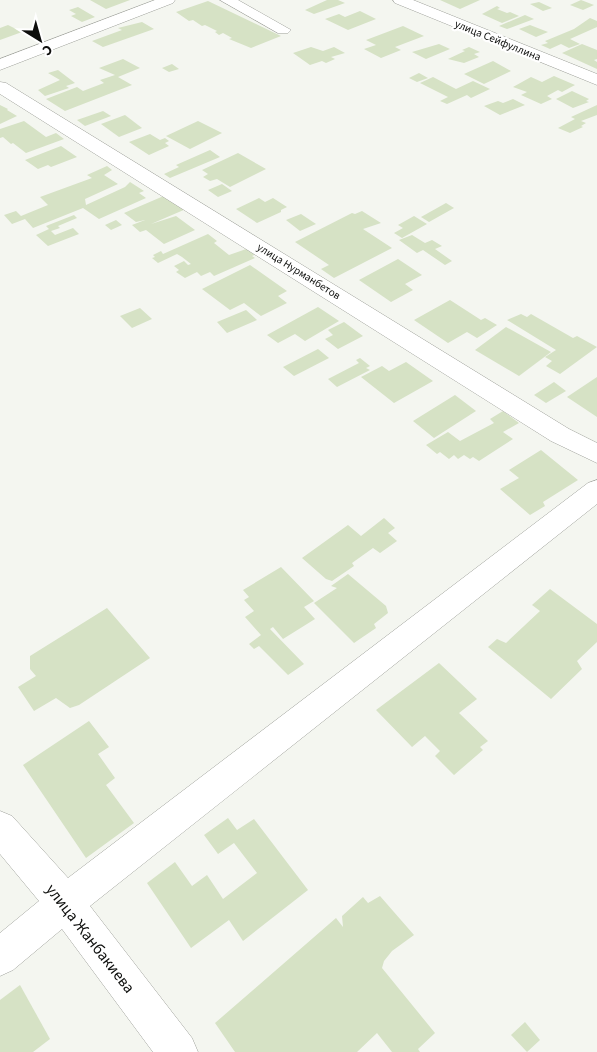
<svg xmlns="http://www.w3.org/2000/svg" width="597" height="1052" font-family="'Source Sans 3',sans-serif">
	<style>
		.building { fill: #d6e2c5 }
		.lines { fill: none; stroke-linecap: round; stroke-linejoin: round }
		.minor-casing { stroke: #9ea09a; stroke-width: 1 }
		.minor { fill: #fff; fill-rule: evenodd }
		.labels { text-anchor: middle; stroke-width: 4.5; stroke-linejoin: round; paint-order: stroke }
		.far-street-label { font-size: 11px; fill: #0d0e0c; stroke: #fff }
		.near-street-label { font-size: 16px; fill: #0d0e0c; stroke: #fff }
	</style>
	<rect width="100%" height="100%" fill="#f4f6f0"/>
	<g class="building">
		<polygon points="90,0 130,0 106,9"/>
		<polygon points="327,0 338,0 345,3 314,14 305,10"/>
		<polygon points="440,0 480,0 460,9"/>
		<polygon points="581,0 594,5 583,10 570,5"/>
		<polygon points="208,1 281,36 251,48 229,39 232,38 223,33 219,35 215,32 217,31 205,25 202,26 193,20 189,21 176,12"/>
		<polygon points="539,2 552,8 543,11 530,4"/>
		<polygon points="497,6 500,8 497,9 507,13 510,12 519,16 502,23 482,14"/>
		<polygon points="78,7 95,17 82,22 71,16 76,14 69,10"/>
		<polygon points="360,11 376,19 348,30 325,19 339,14 345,17"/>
		<polygon points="525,15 534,19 507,29 499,26"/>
		<polygon points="590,18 597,21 597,27 570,39 580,44 569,48 561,44 550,49 541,45 548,43 545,41 574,29"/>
		<polygon points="142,22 154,29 103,47 92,41 122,30 118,28"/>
		<polygon points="8,25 22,32 0,40 0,28"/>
		<polygon points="530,25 548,32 536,37 519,29"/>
		<polygon points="403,26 424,36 395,47 401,50 381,58 364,49 376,45 366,40"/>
		<polygon points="439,44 450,49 426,59 412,52"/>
		<polygon points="582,44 597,50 597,59 594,60 597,62 597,69 562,53"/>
		<polygon points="311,47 323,51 334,47 345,53 331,57 335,59 326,63 322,61 310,65 293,53"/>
		<polygon points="469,47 480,52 474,54 479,57 464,63 448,59 465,51 462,50"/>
		<polygon points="123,59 140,68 118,77 132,85 65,111 46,99 77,87 83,91 104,83 100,80 115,75 99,68"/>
		<polygon points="493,61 511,71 484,84 464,74"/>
		<polygon points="172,64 179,69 169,72 162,68"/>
		<polygon points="58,70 75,83 66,86 69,88 45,96 38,90 60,80 48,73"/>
		<polygon points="419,73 428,78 417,82 409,78"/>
		<polygon points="554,76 575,85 562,92 558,90 547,96 552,99 541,104 521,95 527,92 513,87 531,77 542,82"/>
		<polygon points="433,77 456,89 473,81 490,89 471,98 467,95 447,104 440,101 448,97 420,83"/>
		<polygon points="572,91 589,99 586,101 589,102 573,108 556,99"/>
		<polygon points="513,99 525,105 500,115 484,106 498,101 503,103"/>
		<polygon points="0,105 8,109 7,110 17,116 0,124"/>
		<polygon points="597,105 597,115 581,121 586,123 581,126 583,127 570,133 558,128 575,119 571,117"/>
		<polygon points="103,111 111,116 85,126 77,120"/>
		<polygon points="125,115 142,128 119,137 101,124"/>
		<polygon points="24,121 46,137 56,133 64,139 26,153 13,143 11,144 3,137 0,138 0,129"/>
		<polygon points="198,121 222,133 190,149 166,136"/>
		<polygon points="150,134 160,140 165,138 169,141 165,143 169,146 149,155 129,142"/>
		<polygon points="61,146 77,157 51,167 48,165 38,169 25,160"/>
		<polygon points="210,150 220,157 170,178 164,174 179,167 176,165"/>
		<polygon points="238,153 266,169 230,187 217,179 210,181 203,177 208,174 202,170"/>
		<polygon points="107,166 112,170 104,175 118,184 85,199 86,205 125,187 130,182 144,191 139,193 146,198 99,219 83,208 33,228 25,219 12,224 4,215 16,211 21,216 48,205 40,197 92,178 87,175"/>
		<polygon points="222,184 232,191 218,197 208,190"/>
		<polygon points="166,195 186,209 151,224 176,216 195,230 164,244 146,230 140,232 132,225 145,220 136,222 124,213"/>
		<polygon points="259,198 265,202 273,198 287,207 281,210 281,212 257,223 236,209"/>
		<polygon points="446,203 454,208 429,222 421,217"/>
		<polygon points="362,211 381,223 363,229 392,248 334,278 321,269 329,265 295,242 352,213 355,214"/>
		<polygon points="301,214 316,224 300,231 286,220"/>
		<polygon points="74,215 77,218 58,226 60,228 51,231 55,235 73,228 79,234 48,246 36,235 49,229 46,226"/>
		<polygon points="414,216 427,224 402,238 394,233 403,228 398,225"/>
		<polygon points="116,220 122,225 111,230 105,225"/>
		<polygon points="208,234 217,241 214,243 229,255 252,247 259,253 252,256 255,258 214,276 210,272 201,276 197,272 185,278 176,272 179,270 174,266 184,261 188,265 191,264 182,257 177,254 158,263 152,258 155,257 153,255 161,251 163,254"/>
		<polygon points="412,235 425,243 432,240 442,246 435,249 452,261 445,265 423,250 417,253 399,240"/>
		<polygon points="398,259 422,275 405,284 413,290 391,302 359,280"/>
		<polygon points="250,265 287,291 278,296 287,303 261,316 244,303 230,310 202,289"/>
		<polygon points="450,300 481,320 485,318 497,325 477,338 467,332 448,343 414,320"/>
		<polygon points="318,307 339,321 305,341 295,334 278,343 267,335"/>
		<polygon points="140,308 152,319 132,328 120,316"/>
		<polygon points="246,310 257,320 227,333 217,322"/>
		<polygon points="521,314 527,317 531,314 573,338 577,336 597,347 560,374 546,366 552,361 545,357 556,350 507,320"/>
		<polygon points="344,322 363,336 338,349 325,339 333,335 328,330"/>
		<polygon points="506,327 551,352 519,376 475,350"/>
		<polygon points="318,349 329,358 294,376 283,367"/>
		<polygon points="360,358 370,366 366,368 370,370 337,387 328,379 359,363 356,360"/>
		<polygon points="406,362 433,381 394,403 361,377 382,366 389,371"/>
		<polygon points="597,377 597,417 567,397"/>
		<polygon points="554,382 566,391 546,403 534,395"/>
		<polygon points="455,395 476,411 434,438 413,421"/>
		<polygon points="503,411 519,423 503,432 513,439 479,461 473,457 470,459 464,455 458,459 454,455 449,459 440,452 437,454 426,445 448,432 460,441 494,423 490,419"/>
		<polygon points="541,450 578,480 543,502 545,506 530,515 500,489 519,478 509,470"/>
		<polygon points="384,518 395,528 388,533 397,541 380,553 373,548 352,563 354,566 332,581 326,579 302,558 348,525 361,536"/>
		<polygon points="281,567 314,601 304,607 315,619 283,639 273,627 270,629 304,664 288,675 259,646 254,649 249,644 261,635 245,617 254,611 244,600 249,597 243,590"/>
		<polygon points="348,574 386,606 388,613 374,624 376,628 354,643 314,603 337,588 331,586"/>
		<polygon points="550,589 597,624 597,642 577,661 582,669 551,699 488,647 497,639 506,643 540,611 532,605"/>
		<polygon points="107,608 150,658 79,705 70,708 56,698 34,711 18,687 36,676 30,669 30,656"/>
		<polygon points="439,663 477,699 459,713 488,741 480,747 483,750 454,775 435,756 440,751 425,736 412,747 376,710"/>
		<polygon points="89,721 109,747 98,754 115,778 106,785 134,823 86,858 23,765"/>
		<polygon points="228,818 237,830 254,819 308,890 243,941 229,920 191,948 147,883 175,862 192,886 207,875 223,899 257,873 234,843 218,854 204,835"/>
		<polygon points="380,896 414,935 392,951 384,961 382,968 435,1033 418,1049 420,1052 392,1052 377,1033 357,1052 235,1052 215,1023 336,918 343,927 342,916 363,897 368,903"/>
		<polygon points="20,985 50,1039 33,1052 0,1052 0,1000"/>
		<polygon points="525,1022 540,1040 527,1052 511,1035"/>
	</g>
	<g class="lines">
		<defs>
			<g id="minor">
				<polygon points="155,0 175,0 173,3 0,70 0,59"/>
				<polygon points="220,0 238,0 291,30 288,33 278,33"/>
				<polygon points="393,0 413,0 597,74 597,85 395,3"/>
				<polygon points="0,82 6,83 569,429 597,443 597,463 551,441 0,94"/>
				<polygon points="597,480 597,504 90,906 192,1038 198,1052 153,1052 62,929 13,970 0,976 0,933 39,901 0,854 0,811 12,816 68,878 588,483"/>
			</g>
		</defs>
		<use href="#minor" class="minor-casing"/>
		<use href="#minor" class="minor"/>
	</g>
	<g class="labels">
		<g class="far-street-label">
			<text transform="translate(498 40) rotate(22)" y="4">улица Сейфуллина</text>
			<text transform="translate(299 271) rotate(32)" y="4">улица Нурманбетов</text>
		</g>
		<g class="near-street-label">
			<text transform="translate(91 938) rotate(52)" y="6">улица Жанбакиева</text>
		</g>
	</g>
	<g transform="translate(40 40) rotate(143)" stroke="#ffffff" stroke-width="4" paint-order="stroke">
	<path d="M0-4L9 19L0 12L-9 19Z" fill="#0d0e0c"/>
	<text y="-8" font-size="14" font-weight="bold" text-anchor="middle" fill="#0d0e0c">С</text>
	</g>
</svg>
